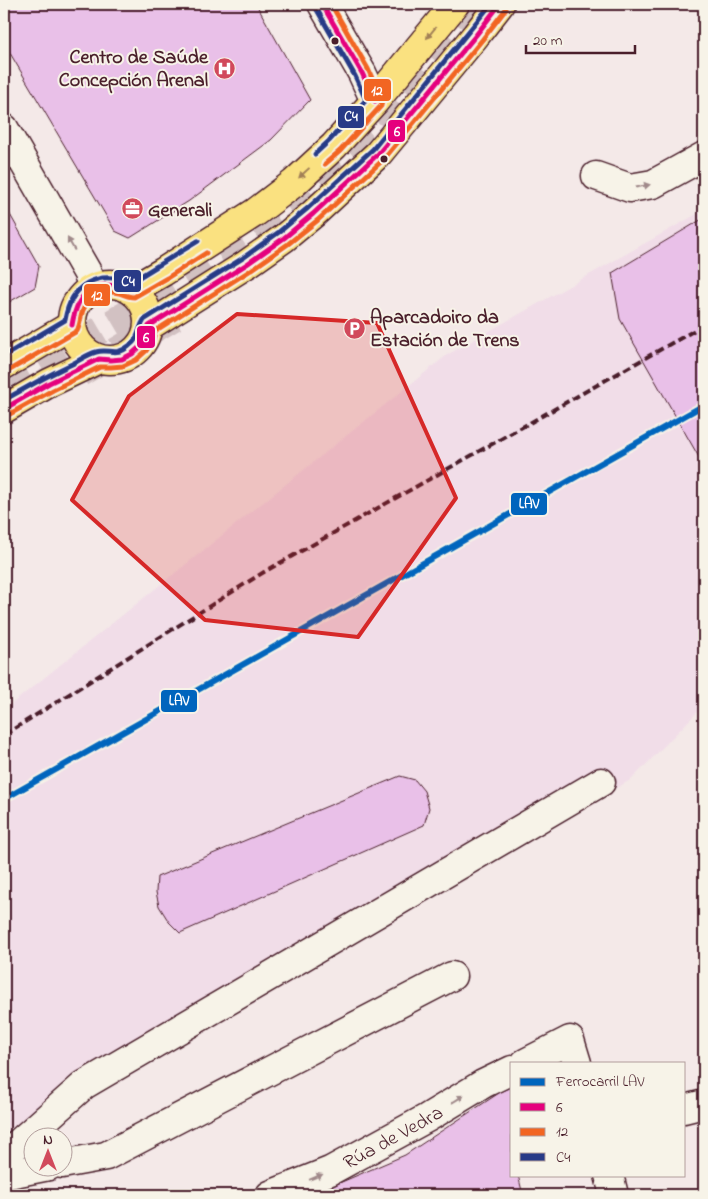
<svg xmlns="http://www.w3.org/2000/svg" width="708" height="1199" font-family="'Indie Flower',sans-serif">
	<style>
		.built { fill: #f1dde8 }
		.building { fill: #e9c0e8; stroke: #4a1f2b }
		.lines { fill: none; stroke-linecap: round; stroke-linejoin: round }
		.highway-tunnel { stroke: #d2c1c2; stroke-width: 28; stroke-dasharray: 28 14; stroke-linecap: butt }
		.minor-casing { stroke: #4a1f2b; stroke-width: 31 }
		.major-casing { stroke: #4a1f2b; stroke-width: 31 }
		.minor { stroke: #f7f3e8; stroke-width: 28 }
		.major { stroke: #fae180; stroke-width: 28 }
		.rail { stroke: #4a1f2b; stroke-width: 4; stroke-dasharray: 8 4; stroke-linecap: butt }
		.bus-1-casing { stroke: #f7f3e8; stroke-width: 9 }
		.bus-2-casing { stroke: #f7f3e8; stroke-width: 9 }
		.bus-3-casing { stroke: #f7f3e8; stroke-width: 9 }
		.bus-1 { stroke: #e5007d; stroke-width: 5 }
		.bus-2 { stroke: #f26522; stroke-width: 5 }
		.bus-3 { stroke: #283a87; stroke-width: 5 }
		.rail-1-casing { stroke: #f7f3e8; stroke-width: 10 }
		.rail-1 { stroke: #0065bd; stroke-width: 6 }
		.oneway { fill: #a28056 }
		.oneway2 { fill: #a0898a }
		.marked { fill: #d62828; fill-opacity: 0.2; stroke: #d62828; stroke-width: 4; stroke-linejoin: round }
		.bus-dot { fill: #4a1f2b; stroke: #f7f3e8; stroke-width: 2 }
		.labels { text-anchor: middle; stroke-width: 4; stroke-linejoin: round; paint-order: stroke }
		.poi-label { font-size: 20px; font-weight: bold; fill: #4a1f2b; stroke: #f7f3e8; text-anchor: start }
		.street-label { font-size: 20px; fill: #4a1f2b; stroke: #f7f3e8 }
		.line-badge { stroke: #f7f3e8; stroke-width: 2 }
		.badge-label { font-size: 14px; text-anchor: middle; font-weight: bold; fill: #fff }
	</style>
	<rect width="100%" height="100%" fill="#f4e9e8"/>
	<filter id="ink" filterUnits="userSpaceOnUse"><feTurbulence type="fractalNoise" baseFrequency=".02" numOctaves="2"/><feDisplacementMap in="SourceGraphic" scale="10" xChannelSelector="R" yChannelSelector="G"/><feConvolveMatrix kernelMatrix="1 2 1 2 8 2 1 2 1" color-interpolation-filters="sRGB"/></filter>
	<g filter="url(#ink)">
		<polygon class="built" points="704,210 704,705 632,779 20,1133 4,1133 4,710 447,355"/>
		<g class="building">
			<polygon points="4,4 256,4 310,100 271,140 189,201 130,238 115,231 4,43"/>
			<polygon points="4,204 39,266 35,287 4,305"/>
			<polygon points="704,218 704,466 620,319 612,273"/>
			<polygon points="400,776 415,780 424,791 429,808 424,825 180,933 169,922 159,906 156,892 157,877"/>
			<polygon points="512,1087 512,1175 518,1175 523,1195 311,1195 405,1155 499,1093"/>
		</g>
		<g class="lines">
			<g class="highway-tunnel">
				<polyline points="80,373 174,317"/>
				<polyline points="4,387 202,270 294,209 374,137 475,4"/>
			</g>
			<defs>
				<g id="minor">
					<polyline points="322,4 362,73 375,101"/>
					<polyline points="4,128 87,272 94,287"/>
					<polyline points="596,176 630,188 653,184 704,156"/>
					<polyline points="525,1063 570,1040 577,1063"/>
					<polyline points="684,1109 704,1104"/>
					<polyline points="4,1156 84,1085 601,782"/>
					<polyline points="62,1164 106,1156 452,976"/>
					<polyline points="4,1175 49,1166"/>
					<polyline points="609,1175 614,1195"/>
					<path id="s1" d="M270,1195L330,1171L427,1118L483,1084L512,1070"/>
				</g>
				<g id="major">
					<circle cx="110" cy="322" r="38"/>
					<polyline points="132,290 163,272 256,212 294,183 334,146 375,101 455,4"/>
					<polyline points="149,326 247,264 284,238 313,214 378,154 476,35 500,4"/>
					<polyline points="4,365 72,325"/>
					<polyline points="4,409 49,383 99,359"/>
				</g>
			</defs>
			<use href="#minor" class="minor-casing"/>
			<use href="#major" class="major-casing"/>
			<use href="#minor" class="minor"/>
			<use href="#major" class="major"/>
			<polyline class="rail" points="4,735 264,572 704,325"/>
			<defs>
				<g id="bus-1">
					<polyline points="322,4 362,73 375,101"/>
					<path d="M72,325C78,288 97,278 132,290"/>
					<polyline points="4,409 49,383 99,359 111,360 122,359 132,354 140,347 146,337 149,326 247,264 284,238 313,214 378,154 476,35 500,4"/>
				</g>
				<g id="bus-2">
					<polyline points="325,164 340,151 381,106 382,101 368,69 331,4"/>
					<path d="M8,371L77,331C81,324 80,315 84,308C91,294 105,290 119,293C124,295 129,297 134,297L167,278L206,253"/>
					<polyline points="8,415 53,390 100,367 111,367 123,366 136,360 146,351 153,340 155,331 251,270 288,244 318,220 384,159 482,40 506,9"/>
				</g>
				<g id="bus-3">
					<polyline points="315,154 329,141 366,100 355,76 316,8"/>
					<path d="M4,356L65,320C71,284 97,270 131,282L198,241"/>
					<path d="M4,400C26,388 48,375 72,364C80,360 88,354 96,352C109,348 116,357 129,346C140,338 138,329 144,320L243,258L279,232L308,208L373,149L491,4"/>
				</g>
			</defs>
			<use href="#bus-1" class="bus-1-casing"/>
			<use href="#bus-2" class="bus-2-casing"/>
			<use href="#bus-3" class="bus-3-casing"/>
			<use href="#bus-1" class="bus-1"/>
			<use href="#bus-2" class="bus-2"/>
			<use href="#bus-3" class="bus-3"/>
			<defs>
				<polyline id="rail-1" points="4,799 704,405"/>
			</defs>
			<use href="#rail-1" class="rail-1-casing"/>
			<use href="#rail-1" class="rail-1"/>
		</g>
		<defs><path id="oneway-solid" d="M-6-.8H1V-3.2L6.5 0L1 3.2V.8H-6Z" transform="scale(1.25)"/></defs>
		<g class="oneway">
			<use href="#oneway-solid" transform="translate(431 33) rotate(129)"/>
			<use href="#oneway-solid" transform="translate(304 173) rotate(137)"/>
		</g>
		<g class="oneway2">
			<use href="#oneway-solid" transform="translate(643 186) rotate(-11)"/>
			<use href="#oneway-solid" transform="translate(71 244) rotate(-120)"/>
			<use href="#oneway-solid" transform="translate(458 1099) rotate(-32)"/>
			<use href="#oneway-solid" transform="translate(316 1177) rotate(-22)"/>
		</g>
	</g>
	<path class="marked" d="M237,314L377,323L456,498L358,637L205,620L72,500L129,396Z"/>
	<defs>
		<symbol id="hospital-disc" viewBox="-11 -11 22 22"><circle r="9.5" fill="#d1495b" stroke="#f7f3e8"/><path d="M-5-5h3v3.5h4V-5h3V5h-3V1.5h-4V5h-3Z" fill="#fff"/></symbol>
		<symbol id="office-disc" viewBox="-11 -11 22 22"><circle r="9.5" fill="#d1495b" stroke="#f7f3e8"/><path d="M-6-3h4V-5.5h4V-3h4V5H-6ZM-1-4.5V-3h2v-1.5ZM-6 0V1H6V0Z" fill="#fff"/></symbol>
		<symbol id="parking-disc" viewBox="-11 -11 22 22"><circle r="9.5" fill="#d1495b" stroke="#f7f3e8"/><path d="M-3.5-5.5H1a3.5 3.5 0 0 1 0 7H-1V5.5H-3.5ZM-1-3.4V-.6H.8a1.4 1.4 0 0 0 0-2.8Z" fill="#fff"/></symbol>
	</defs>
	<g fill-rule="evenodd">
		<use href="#hospital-disc" x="212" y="56" width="25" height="25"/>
		<use href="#office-disc" x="120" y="196" width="25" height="25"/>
		<use href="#parking-disc" x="342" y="316" width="25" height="25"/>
	</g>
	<g class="bus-dot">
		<circle cx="335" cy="41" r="4.5"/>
		<circle cx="384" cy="159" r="4.5"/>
	</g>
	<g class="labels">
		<g class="poi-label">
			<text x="208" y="63" text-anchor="end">Centro de Saúde<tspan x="208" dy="23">Concepción Arenal</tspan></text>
			<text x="148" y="216">Generali</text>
			<text x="370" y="323">Aparcadoiro da<tspan x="370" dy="23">Estación de Trens</tspan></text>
		</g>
		<g class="street-label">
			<text dy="7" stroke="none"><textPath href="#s1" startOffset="136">Rúa de Vedra</textPath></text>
		</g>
	</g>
	<g class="line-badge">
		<rect x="363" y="78" width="29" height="24" rx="5" fill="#f26522"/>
		<rect x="337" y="105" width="28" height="24" rx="5" fill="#283a87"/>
		<rect x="387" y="119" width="19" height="24" rx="5" fill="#e5007d"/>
		<rect x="113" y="269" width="29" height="24" rx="5" fill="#283a87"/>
		<rect x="83" y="283" width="28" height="24" rx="5" fill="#f26522"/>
		<rect x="136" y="325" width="20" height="24" rx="5" fill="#e5007d"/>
		<rect x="510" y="492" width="38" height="24" rx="5" fill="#0065bd"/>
		<rect x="160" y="689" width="38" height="24" rx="5" fill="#0065bd"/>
	</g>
	<g class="badge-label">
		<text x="377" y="95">12</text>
		<text x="351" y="121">C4</text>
		<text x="397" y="136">6</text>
		<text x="128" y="286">C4</text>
		<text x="97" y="300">12</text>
		<text x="146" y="342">6</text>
		<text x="529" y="508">LAV</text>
		<text x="179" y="705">LAV</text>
	</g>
	<rect width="708" height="1199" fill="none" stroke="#f7f3e8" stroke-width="20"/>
	<rect x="10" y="10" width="688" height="1179" fill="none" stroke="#4a1f2b" stroke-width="2" filter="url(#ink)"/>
	<rect x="510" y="1062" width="175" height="115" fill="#f7f3e8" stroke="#b29e9c"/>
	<rect x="520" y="1078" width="25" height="8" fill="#0065bd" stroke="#b29e9c"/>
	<text x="556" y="1086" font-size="15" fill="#4a1f2b">Ferrocarril LAV</text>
	<rect x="520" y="1103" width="25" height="8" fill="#e5007d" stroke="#b29e9c"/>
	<text x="556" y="1112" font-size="15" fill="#4a1f2b">6</text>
	<rect x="520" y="1128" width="25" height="8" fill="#f26522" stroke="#b29e9c"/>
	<text x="556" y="1136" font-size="15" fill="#4a1f2b">12</text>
	<rect x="520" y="1153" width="25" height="8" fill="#283a87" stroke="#b29e9c"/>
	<text x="556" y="1162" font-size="15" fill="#4a1f2b">C4</text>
	<g transform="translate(48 1152)"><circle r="24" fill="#f7f3e8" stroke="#b29e9c"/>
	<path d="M0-4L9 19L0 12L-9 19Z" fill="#d1495b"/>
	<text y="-8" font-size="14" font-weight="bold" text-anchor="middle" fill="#4a1f2b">N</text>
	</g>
	<path d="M526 45v8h109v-8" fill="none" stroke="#4a1f2b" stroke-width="2.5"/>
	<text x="533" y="45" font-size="15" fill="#4a1f2b" stroke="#f7f3e8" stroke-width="4" paint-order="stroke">20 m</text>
</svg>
